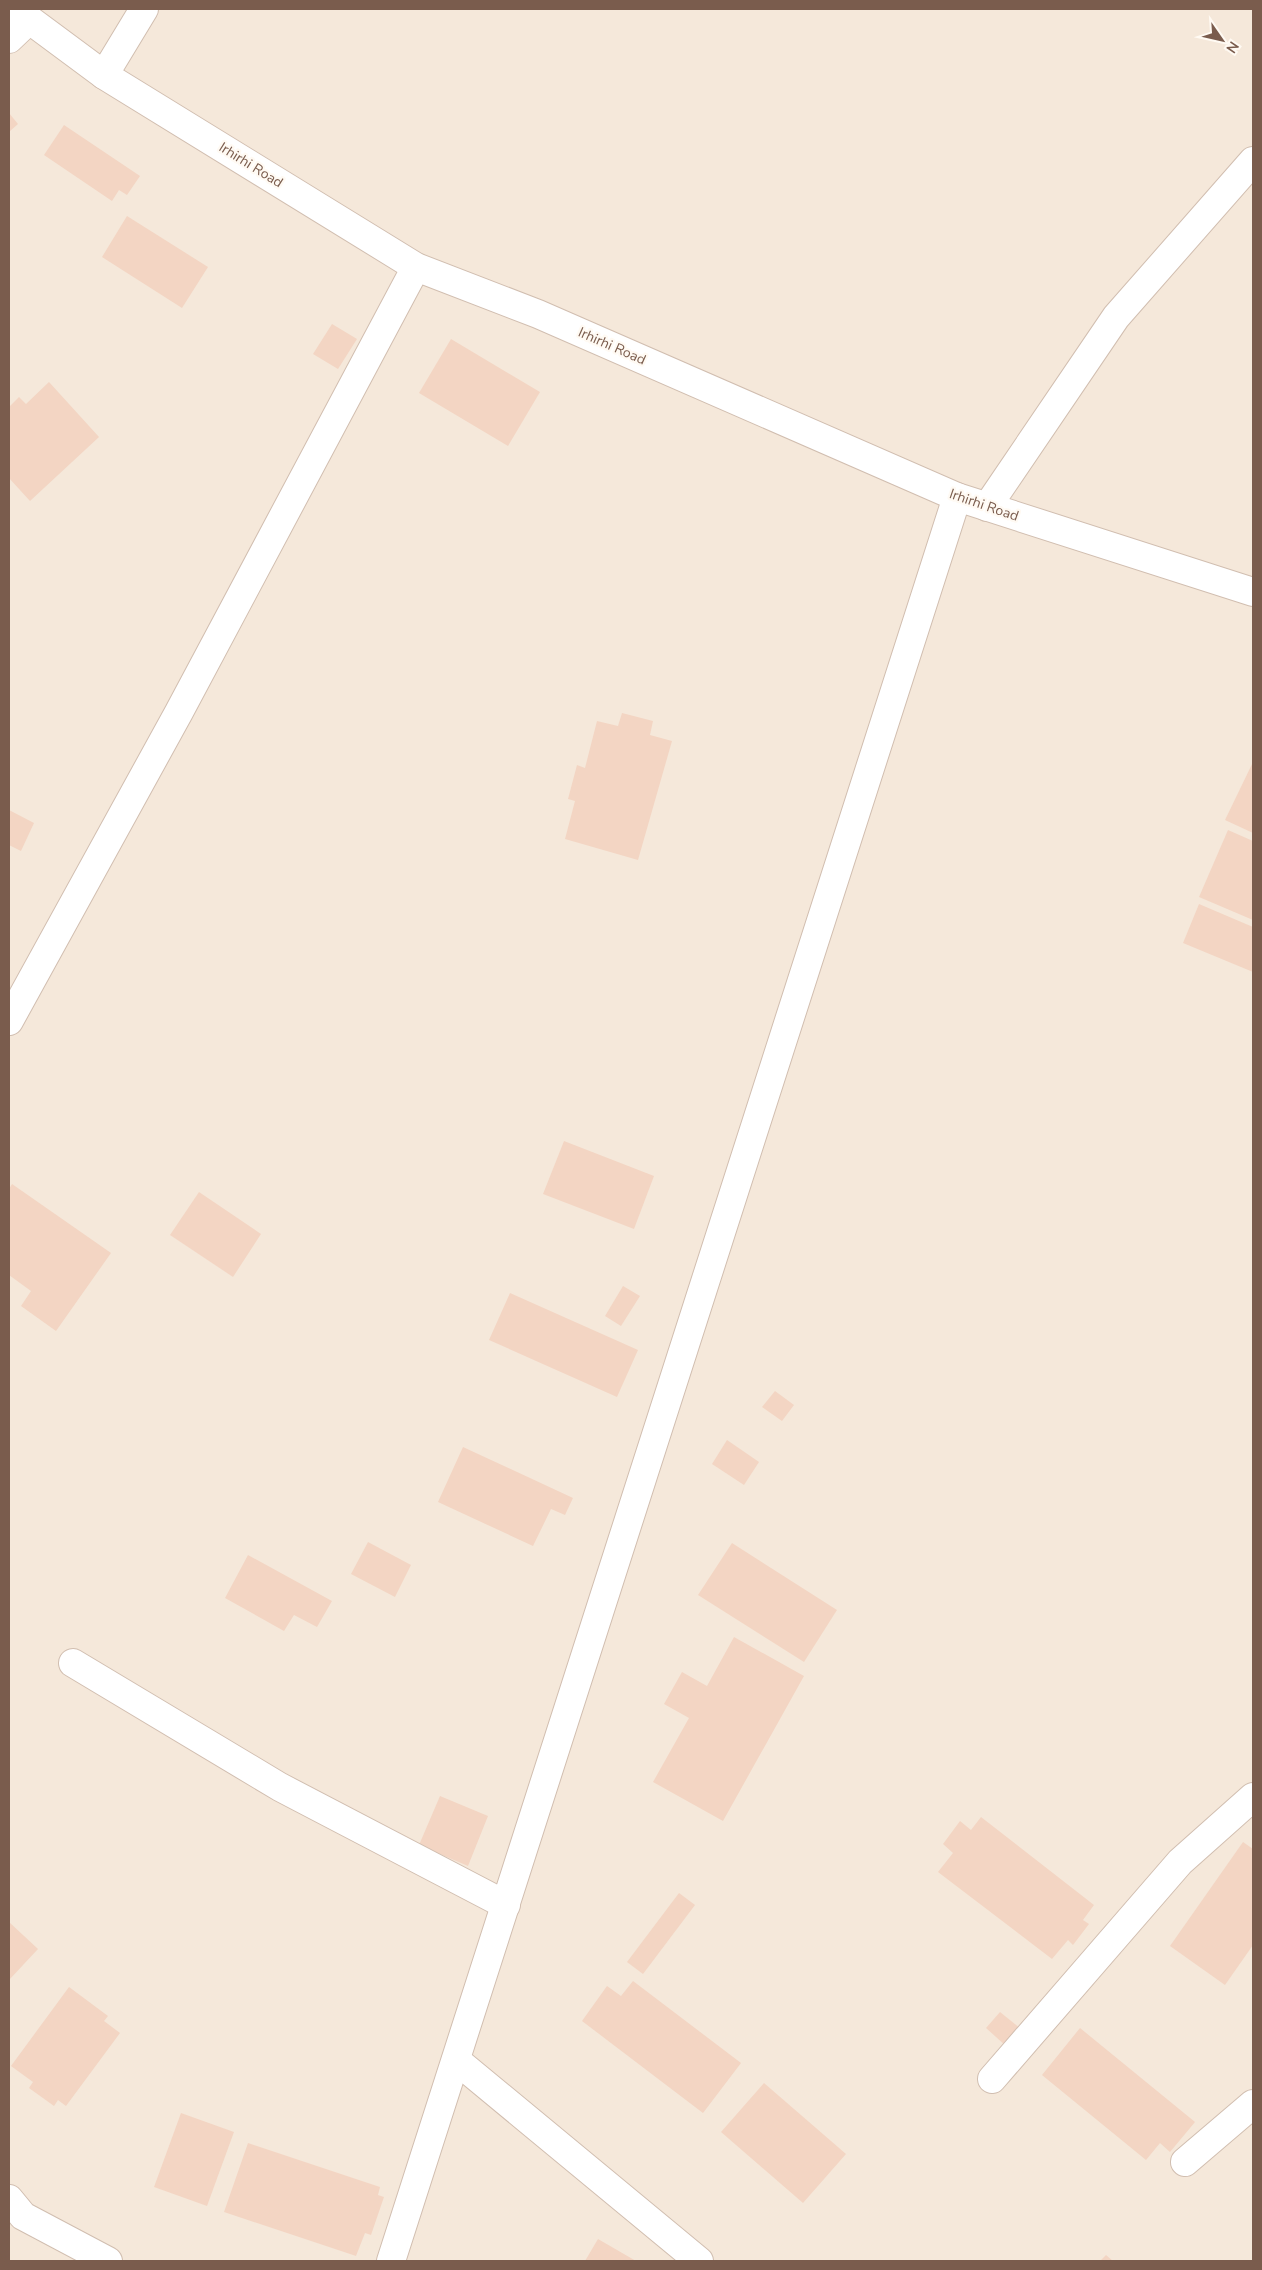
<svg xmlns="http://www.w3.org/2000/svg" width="1262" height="2270" font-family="'Nunito Sans',sans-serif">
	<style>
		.residential { fill: #f5e8da }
		.building { fill: #f3d5c3 }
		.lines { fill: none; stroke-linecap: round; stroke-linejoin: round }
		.minor-casing { stroke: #d1beb0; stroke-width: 30 }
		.minor { stroke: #fff; stroke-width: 28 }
		.labels { text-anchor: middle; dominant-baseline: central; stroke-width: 4.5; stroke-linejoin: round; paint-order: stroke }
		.street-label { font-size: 14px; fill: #7a5c4d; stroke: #fffaf3 }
	</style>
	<rect width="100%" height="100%" fill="#fdf6ec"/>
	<rect class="residential" x="9" y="9" width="1244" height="2252"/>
	<g class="building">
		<polygon points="9,113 18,124 9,132"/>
		<polygon points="64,125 140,176 127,195 119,190 112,201 44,155"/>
		<polygon points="127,216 208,267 182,308 102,257"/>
		<polygon points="332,324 357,339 338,369 313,354"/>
		<polygon points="451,339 540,392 508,446 419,393"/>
		<polygon points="49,382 99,437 30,501 9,478 9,407 19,397 26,404"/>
		<polygon points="622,713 653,721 650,735 672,741 638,860 565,839 575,801 568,799 577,765 585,768 597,721 618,726"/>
		<polygon points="1253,762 1253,833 1225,820"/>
		<polygon points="9,810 34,823 21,851 9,845"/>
		<polygon points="1228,830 1253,841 1253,920 1199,897"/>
		<polygon points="1199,904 1253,927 1253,972 1183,943"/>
		<polygon points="564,1141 654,1176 634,1229 543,1194"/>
		<polygon points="12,1184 111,1253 56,1331 21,1306 31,1291 9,1275 9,1189"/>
		<polygon points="199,1192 261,1234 233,1277 170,1235"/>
		<polygon points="623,1286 640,1296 621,1326 605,1316"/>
		<polygon points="510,1293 638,1350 617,1397 489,1340"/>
		<polygon points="775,1391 794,1405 782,1421 762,1407"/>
		<polygon points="727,1440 759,1462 744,1485 712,1464"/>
		<polygon points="463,1447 573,1498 565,1515 551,1509 533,1546 438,1502"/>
		<polygon points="368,1542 411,1565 395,1597 351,1574"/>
		<polygon points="732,1543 837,1610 804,1662 698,1595"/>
		<polygon points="248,1555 332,1601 317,1627 294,1615 284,1631 225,1598"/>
		<polygon points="734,1637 804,1676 723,1821 653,1782 689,1718 664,1704 682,1672 707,1686"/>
		<polygon points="440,1796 488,1816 468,1866 419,1845"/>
		<polygon points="981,1817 1094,1905 1083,1920 1089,1924 1073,1945 1068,1940 1052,1959 938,1872 953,1853 943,1844 960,1821 971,1830"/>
		<polygon points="1243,1842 1253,1849 1253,1945 1225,1985 1170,1946"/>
		<polygon points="679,1893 695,1905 643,1974 627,1962"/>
		<polygon points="9,1922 38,1949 9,1980"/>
		<polygon points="633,1981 741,2063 703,2113 582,2021 607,1986 621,1996"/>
		<polygon points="69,1987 108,2016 104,2021 120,2033 66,2106 58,2100 54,2106 29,2088 33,2082 11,2066"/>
		<polygon points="1000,2012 1021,2029 1006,2046 986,2028"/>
		<polygon points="1080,2028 1195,2122 1170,2152 1160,2143 1146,2160 1042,2075"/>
		<polygon points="764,2083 846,2154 803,2203 721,2132"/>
		<polygon points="181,2113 234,2132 207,2206 154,2187"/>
		<polygon points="248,2143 380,2187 378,2195 384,2197 371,2235 365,2233 356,2256 224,2212"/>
		<polygon points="598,2239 636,2261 585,2261"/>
		<polygon points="1106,2255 1113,2261 1100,2261"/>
	</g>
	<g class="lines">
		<defs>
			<g id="minor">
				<polyline points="15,9 104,75 416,267 538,314 957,497 1253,592"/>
				<polyline points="9,39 29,20"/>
				<polyline points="104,75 144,9"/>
				<polyline points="987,507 1116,317 1253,161"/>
				<polyline points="9,1021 179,712 416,267"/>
				<polyline points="73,1663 280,1787 506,1905"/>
				<polyline points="456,2060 699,2261"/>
				<polyline points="992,2079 1180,1862 1253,1797"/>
				<polyline points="1185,2162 1253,2104"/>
				<polyline points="9,2199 23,2216 108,2261"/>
				<polyline points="391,2261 957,497"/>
			</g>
		</defs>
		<use href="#minor" class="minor-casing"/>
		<use href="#minor" class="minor"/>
	</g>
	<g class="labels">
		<g class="street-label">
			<text transform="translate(251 165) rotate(32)">Irhirhi Road</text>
			<text transform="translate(612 346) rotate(24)">Irhirhi Road</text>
			<text transform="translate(984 505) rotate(19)">Irhirhi Road</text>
		</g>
	</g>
	<rect width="1262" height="2270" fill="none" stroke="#7a5c4d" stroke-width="20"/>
	<g transform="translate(1222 40) rotate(124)" stroke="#fffaf3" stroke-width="4" paint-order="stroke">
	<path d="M0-4L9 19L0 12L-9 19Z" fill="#7a5c4d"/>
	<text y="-8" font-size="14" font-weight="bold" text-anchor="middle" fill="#7a5c4d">N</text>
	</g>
</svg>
